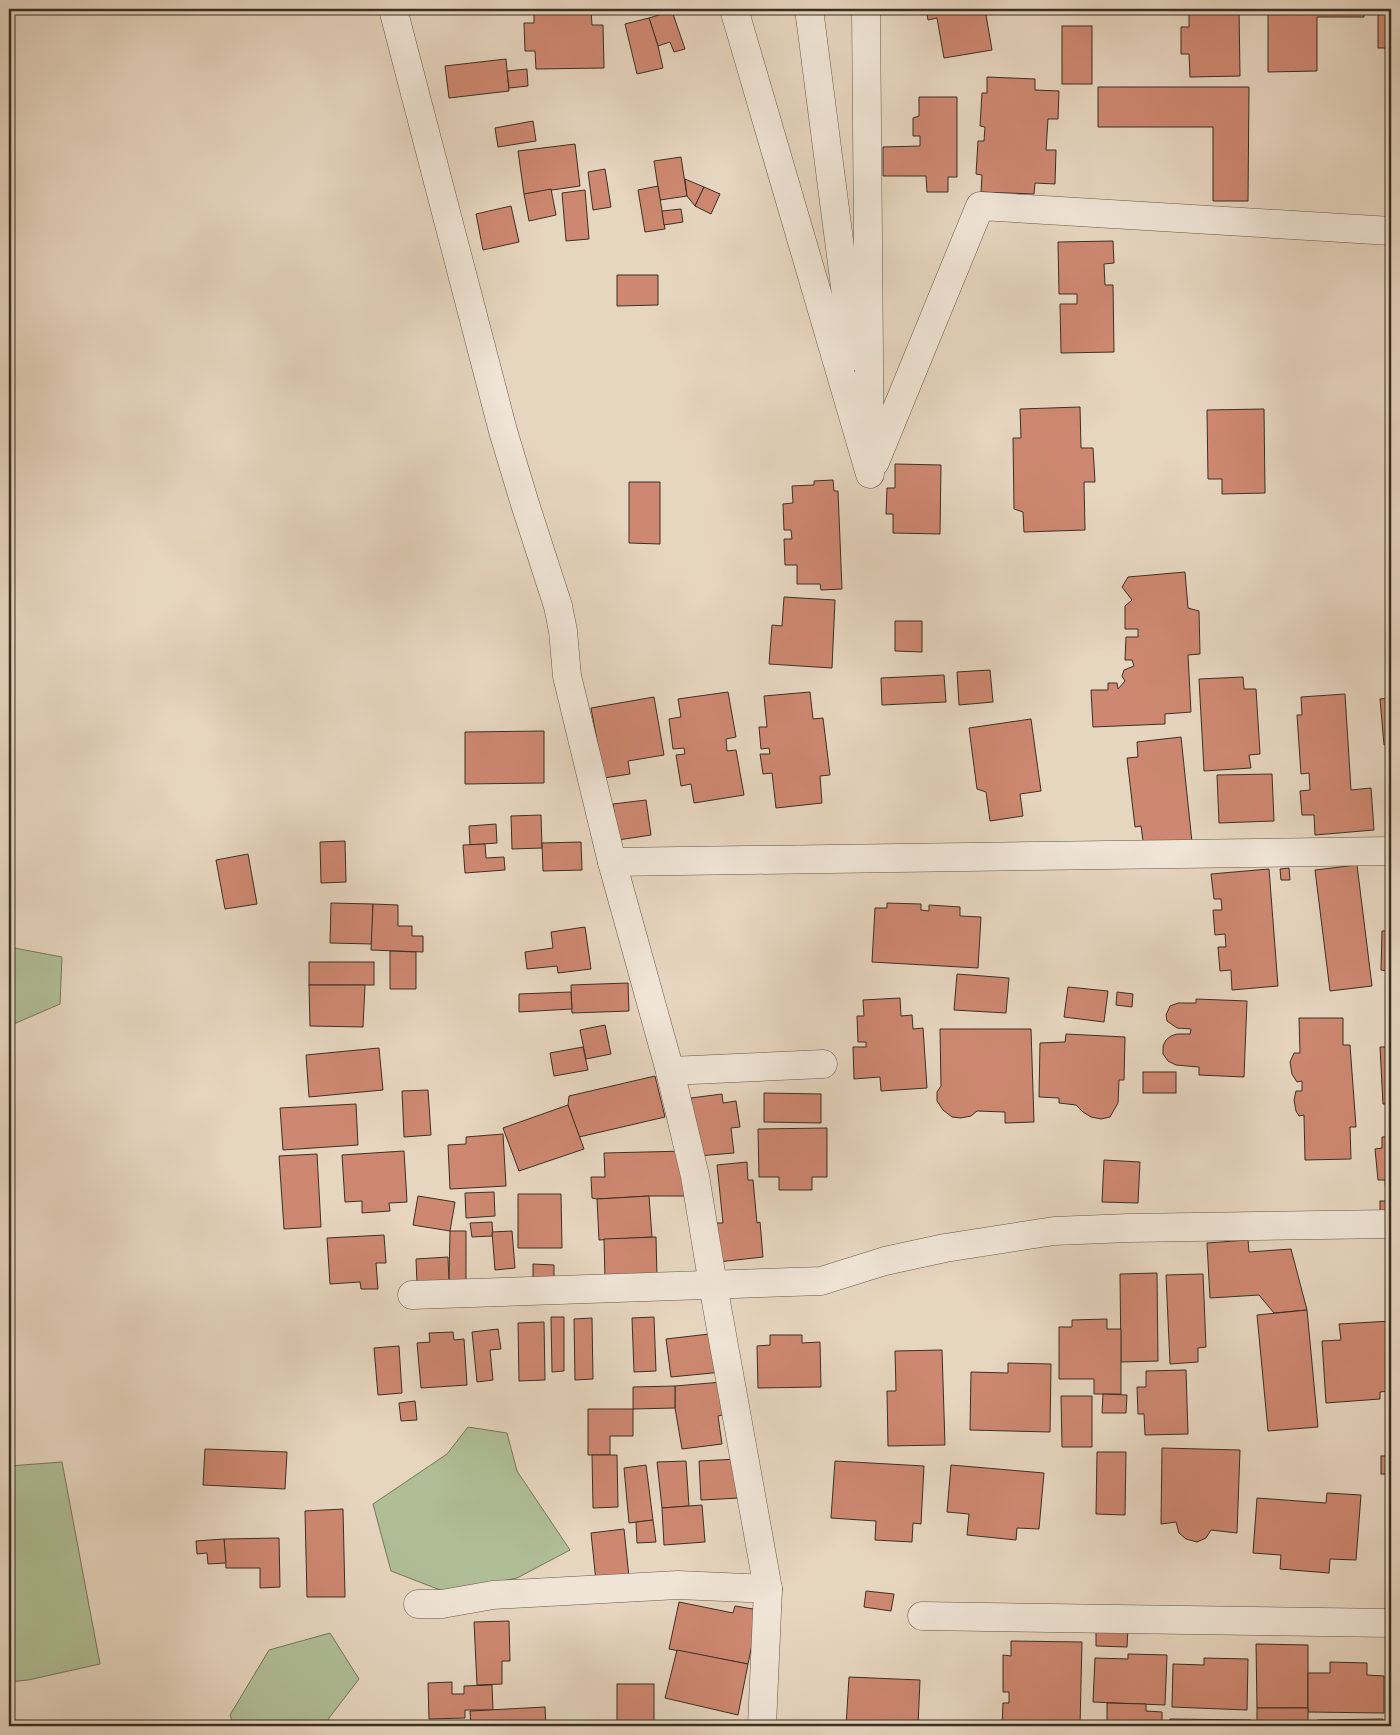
<svg xmlns="http://www.w3.org/2000/svg" width="1400" height="1735" font-family="'Old Standard TT',serif">
	<style>
		.green { fill: #b0be96; stroke: #76775d }
		.building { fill: #ce8871; stroke: #3b3024 }
		.lines { fill: none; stroke-linecap: round; stroke-linejoin: round }
		.minor-casing { stroke: #66594b; stroke-width: 29 }
		.minor { stroke: #efe4d5; stroke-width: 28 }
	</style>
	<rect width="100%" height="100%" fill="#e6d5bf"/>
	<filter id="stains"><feTurbulence type="fractalNoise" baseFrequency=".004" numOctaves="4"/><feColorMatrix values="0 0 0 0 .2 0 0 0 0 .09 0 0 0 0 .02 0 0 0 .5 -.17"/></filter>
	<radialGradient id="worn" r=".72"><stop offset=".6" stop-color="#630" stop-opacity="0"/><stop offset="1" stop-color="#630" stop-opacity=".3"/></radialGradient>
	<g class="green">
		<polygon points="9,947 62,957 60,1004 9,1026"/>
		<polygon points="468,1427 507,1433 517,1471 570,1550 517,1578 448,1593 391,1571 373,1504 447,1454"/>
		<polygon points="62,1462 100,1664 28,1680 9,1682 9,1466"/>
		<polygon points="330,1633 359,1679 329,1718 326,1726 234,1726 230,1715 269,1650"/>
	</g>
	<g class="building">
		<polygon points="534,9 591,9 592,25 603,25 604,68 536,69 535,51 525,51 524,23 534,23"/>
		<polygon points="926,9 985,9 992,50 944,58 937,18 928,20"/>
		<polygon points="1189,9 1239,9 1240,76 1190,77 1189,54 1181,54 1181,27 1189,27"/>
		<polygon points="1268,9 1364,9 1364,17 1317,17 1317,71 1268,72"/>
		<rect x="1378" y="9" width="13" height="39"/>
		<polygon points="672,11 685,49 674,52 670,42 658,46 649,18"/>
		<polygon points="649,18 658,46 663,68 637,74 625,24"/>
		<rect x="1062" y="26" width="30" height="58"/>
		<polygon points="506,59 509,91 449,98 445,66"/>
		<polygon points="527,69 528,86 509,88 507,71"/>
		<polygon points="987,77 1035,79 1035,90 1059,91 1058,119 1048,119 1046,150 1056,150 1055,184 1035,183 1034,194 981,192 982,175 976,174 978,141 984,141 985,127 980,126 982,93 987,93"/>
		<polygon points="1098,87 1249,87 1248,201 1213,201 1213,127 1098,127"/>
		<polygon points="919,97 957,97 957,177 948,177 948,192 927,192 926,176 883,176 883,147 920,146 920,136 913,136 913,118 919,116"/>
		<polygon points="533,121 536,141 498,147 495,128"/>
		<polygon points="575,144 580,186 524,194 518,151"/>
		<polygon points="681,157 687,196 660,200 654,161"/>
		<polygon points="605,169 611,207 593,210 588,172"/>
		<polygon points="685,179 704,187 695,206 687,196"/>
		<polygon points="658,186 665,229 645,232 638,190"/>
		<polygon points="704,187 720,194 711,214 695,206"/>
		<polygon points="551,189 556,215 529,221 524,194"/>
		<polygon points="585,190 589,239 566,241 562,193"/>
		<polygon points="511,206 519,242 483,250 476,214"/>
		<polygon points="681,209 683,222 664,225 662,211"/>
		<polygon points="1113,241 1114,263 1104,264 1105,285 1113,285 1114,352 1061,353 1060,304 1077,304 1077,294 1059,294 1058,242"/>
		<polygon points="617,275 658,275 658,305 617,306"/>
		<polygon points="1080,407 1081,448 1093,448 1095,482 1084,482 1085,530 1024,532 1023,512 1014,509 1013,438 1021,438 1020,409"/>
		<polygon points="1264,409 1265,493 1222,494 1222,479 1208,479 1207,410"/>
		<polygon points="895,464 941,465 940,534 893,533 893,514 886,514 887,488 895,488"/>
		<polygon points="833,480 834,491 838,491 842,589 821,590 820,584 797,584 797,565 785,565 784,539 792,539 791,530 784,530 783,504 793,503 792,486 814,485 814,481"/>
		<polygon points="629,482 660,482 660,544 629,543"/>
		<polygon points="1185,572 1188,608 1199,611 1200,654 1188,655 1191,712 1165,714 1165,724 1093,727 1091,690 1108,690 1108,683 1117,683 1118,689 1125,681 1122,676 1124,670 1134,666 1132,660 1125,660 1126,637 1138,637 1138,629 1125,629 1125,606 1132,600 1122,587 1128,577"/>
		<polygon points="784,597 835,600 832,668 769,664 772,625 782,626"/>
		<polygon points="895,621 922,621 922,652 895,651"/>
		<polygon points="990,670 993,702 959,705 957,672"/>
		<polygon points="944,675 946,702 882,705 881,678"/>
		<polygon points="1243,677 1244,689 1256,689 1260,754 1249,755 1251,768 1204,771 1199,679"/>
		<polygon points="728,692 736,737 726,739 727,751 736,750 744,795 694,803 691,784 681,786 676,755 685,754 684,748 673,749 669,719 681,717 678,699"/>
		<polygon points="810,692 813,719 823,718 830,775 820,776 822,803 776,808 772,773 763,774 760,754 770,754 769,748 761,749 759,727 767,727 764,696"/>
		<polygon points="1345,694 1351,790 1371,788 1374,830 1315,835 1314,815 1302,815 1300,791 1310,790 1309,773 1301,774 1297,715 1302,715 1301,697"/>
		<polygon points="654,697 664,755 628,761 630,774 604,778 591,708"/>
		<polygon points="1391,698 1391,744 1384,745 1380,699"/>
		<polygon points="1031,719 1041,791 1020,794 1023,816 990,821 986,792 977,789 969,728"/>
		<polygon points="544,731 544,783 465,784 465,732"/>
		<polygon points="1181,737 1192,842 1144,848 1141,826 1135,827 1127,758 1138,757 1137,742"/>
		<polygon points="1272,774 1274,821 1219,823 1217,775"/>
		<polygon points="646,800 651,835 618,840 613,804"/>
		<polygon points="541,815 542,848 512,849 511,816"/>
		<polygon points="496,824 497,843 470,845 469,826"/>
		<polygon points="345,841 346,882 321,883 320,842"/>
		<polygon points="581,842 582,870 543,871 542,843"/>
		<polygon points="485,844 486,858 504,857 505,870 465,873 463,845"/>
		<polygon points="248,854 257,904 225,909 216,860"/>
		<polygon points="1357,865 1372,986 1330,991 1315,870"/>
		<polygon points="1289,868 1290,880 1281,880 1280,869"/>
		<polygon points="1269,869 1278,986 1232,990 1231,970 1220,971 1218,947 1226,947 1225,934 1215,935 1213,910 1222,910 1221,899 1214,899 1211,874"/>
		<polygon points="331,903 373,904 372,944 330,943"/>
		<polygon points="887,903 921,904 921,910 929,911 929,905 960,907 960,916 981,917 978,968 872,962 875,908 887,908"/>
		<polygon points="373,904 398,905 398,926 412,926 412,936 423,936 423,952 371,950"/>
		<polygon points="585,927 591,969 558,973 557,966 527,969 525,952 553,948 551,932"/>
		<polygon points="1382,931 1391,931 1391,995 1388,995 1388,971 1381,970"/>
		<polygon points="390,951 416,952 416,989 390,989"/>
		<rect x="309" y="962" width="65" height="23"/>
		<polygon points="957,974 1009,978 1006,1013 954,1010"/>
		<polygon points="628,983 629,1011 572,1013 571,985"/>
		<polygon points="309,985 365,985 363,1027 310,1026"/>
		<polygon points="1068,987 1108,991 1104,1022 1064,1017"/>
		<polygon points="571,992 572,1009 519,1012 519,994"/>
		<polygon points="1117,992 1133,994 1132,1007 1116,1005"/>
		<polygon points="900,998 901,1016 912,1015 913,1029 923,1028 927,1088 881,1091 880,1077 854,1079 853,1047 866,1047 866,1042 858,1042 857,1016 864,1016 863,1000"/>
		<polygon points="1196,999 1247,1001 1244,1077 1199,1075 1199,1067 1176,1065 1168,1061 1163,1054 1163,1046 1166,1040 1171,1036 1177,1034 1190,1034 1191,1029 1177,1028 1167,1021 1166,1015 1170,1006 1178,1003 1196,1003"/>
		<polygon points="1299,1018 1343,1018 1343,1045 1350,1045 1356,1127 1350,1127 1351,1159 1305,1160 1304,1115 1299,1116 1296,1111 1294,1100 1296,1091 1302,1091 1302,1081 1297,1082 1292,1074 1290,1062 1294,1053 1300,1053"/>
		<polygon points="605,1025 611,1054 586,1059 580,1030"/>
		<polygon points="940,1029 1031,1029 1034,1122 1005,1123 1005,1112 977,1111 971,1116 961,1118 952,1117 943,1110 937,1101 937,1092 941,1086"/>
		<polygon points="1066,1034 1125,1037 1124,1080 1119,1080 1118,1103 1110,1117 1101,1119 1091,1117 1083,1112 1076,1105 1059,1103 1059,1098 1039,1097 1040,1043 1065,1042"/>
		<polygon points="583,1047 588,1070 554,1076 550,1053"/>
		<polygon points="1380,1047 1391,1047 1391,1104 1383,1104"/>
		<polygon points="379,1048 383,1090 309,1097 306,1055"/>
		<rect x="1143" y="1072" width="33" height="21"/>
		<polygon points="655,1076 665,1117 579,1137 568,1105 569,1096"/>
		<polygon points="428,1090 431,1135 404,1137 402,1091"/>
		<polygon points="764,1093 821,1094 821,1123 764,1122"/>
		<polygon points="722,1094 723,1103 736,1101 740,1127 731,1128 734,1153 698,1156 691,1098"/>
		<polygon points="356,1104 358,1145 283,1150 280,1108"/>
		<polygon points="568,1105 584,1149 519,1171 503,1128"/>
		<rect x="1387" y="1113" width="4" height="19"/>
		<polygon points="827,1128 827,1177 812,1177 812,1190 779,1190 779,1177 759,1177 758,1129"/>
		<polygon points="503,1134 506,1186 450,1189 448,1145 466,1144 466,1137"/>
		<polygon points="1382,1137 1391,1137 1391,1195 1386,1195 1385,1180 1378,1180 1375,1149 1382,1148"/>
		<polygon points="404,1151 407,1202 389,1203 390,1211 362,1213 362,1201 345,1202 342,1155"/>
		<polygon points="687,1151 688,1196 649,1196 597,1199 592,1198 591,1177 605,1177 604,1153"/>
		<polygon points="317,1154 321,1227 284,1229 279,1156"/>
		<polygon points="1104,1160 1140,1162 1138,1203 1102,1202"/>
		<polygon points="747,1162 748,1180 753,1180 757,1223 760,1222 763,1257 718,1262 715,1223 723,1223 717,1165"/>
		<polygon points="494,1192 495,1216 466,1218 465,1193"/>
		<polygon points="518,1194 561,1194 562,1248 518,1248"/>
		<polygon points="418,1196 455,1202 450,1231 413,1225"/>
		<polygon points="649,1196 652,1237 599,1240 597,1199"/>
		<rect x="1380" y="1201" width="11" height="13"/>
		<polygon points="492,1222 493,1236 472,1237 470,1223"/>
		<polygon points="450,1231 466,1231 466,1287 449,1281"/>
		<polygon points="512,1231 515,1268 495,1270 492,1232"/>
		<polygon points="384,1235 386,1263 376,1263 378,1289 361,1289 360,1282 330,1284 327,1238"/>
		<polygon points="656,1237 657,1278 605,1279 604,1239"/>
		<polygon points="1248,1240 1249,1252 1291,1249 1307,1310 1274,1313 1259,1295 1210,1298 1207,1243"/>
		<polygon points="448,1257 449,1281 417,1283 416,1259"/>
		<polygon points="533,1264 554,1265 554,1281 533,1280"/>
		<polygon points="1157,1273 1158,1361 1121,1362 1120,1274"/>
		<polygon points="1203,1274 1206,1347 1198,1348 1198,1362 1170,1364 1166,1275"/>
		<polygon points="1307,1310 1318,1427 1268,1431 1257,1315"/>
		<polygon points="551,1317 564,1317 564,1371 552,1372"/>
		<polygon points="654,1317 656,1371 634,1372 632,1318"/>
		<polygon points="592,1318 593,1379 575,1380 574,1319"/>
		<polygon points="1107,1319 1107,1329 1121,1329 1121,1394 1094,1394 1094,1379 1059,1379 1059,1327 1072,1327 1072,1320"/>
		<polygon points="1391,1321 1391,1363 1387,1363 1389,1391 1380,1392 1380,1399 1326,1403 1322,1341 1341,1340 1339,1324"/>
		<polygon points="544,1322 545,1380 519,1381 518,1323"/>
		<polygon points="498,1329 501,1349 490,1350 493,1380 477,1382 472,1332"/>
		<polygon points="453,1332 454,1340 464,1339 467,1385 421,1388 417,1343 430,1342 429,1333"/>
		<polygon points="718,1333 722,1372 671,1377 666,1339"/>
		<polygon points="770,1335 802,1335 802,1343 820,1342 821,1387 758,1388 757,1346 770,1345"/>
		<polygon points="399,1346 402,1393 378,1395 374,1348"/>
		<polygon points="942,1350 945,1445 888,1446 887,1391 896,1391 895,1351"/>
		<polygon points="1008,1363 1051,1364 1050,1432 970,1430 971,1372 1008,1373"/>
		<polygon points="1186,1370 1188,1434 1145,1435 1144,1414 1138,1414 1137,1387 1146,1387 1146,1371"/>
		<polygon points="722,1382 726,1414 718,1416 722,1444 682,1449 675,1408 675,1386"/>
		<polygon points="675,1386 675,1408 633,1409 633,1387"/>
		<polygon points="1103,1394 1127,1395 1126,1413 1102,1413"/>
		<polygon points="1061,1396 1092,1396 1092,1447 1062,1447"/>
		<polygon points="415,1401 417,1420 401,1421 399,1403"/>
		<polygon points="588,1409 633,1409 633,1436 610,1436 610,1455 588,1455"/>
		<polygon points="1162,1448 1240,1450 1237,1533 1211,1530 1206,1538 1197,1542 1186,1539 1179,1533 1176,1522 1161,1524"/>
		<polygon points="205,1449 287,1452 285,1489 203,1485"/>
		<polygon points="1097,1452 1126,1452 1125,1515 1096,1514"/>
		<polygon points="592,1455 617,1455 618,1507 593,1508"/>
		<rect x="1381" y="1456" width="10" height="18"/>
		<polygon points="738,1459 740,1498 701,1500 699,1461"/>
		<polygon points="686,1461 689,1506 662,1508 657,1462"/>
		<polygon points="835,1461 924,1466 921,1524 913,1523 912,1542 875,1540 876,1521 831,1518"/>
		<polygon points="646,1465 653,1520 629,1523 624,1468"/>
		<polygon points="951,1465 1044,1473 1039,1529 1017,1528 1016,1540 967,1535 969,1514 947,1512"/>
		<polygon points="1327,1493 1361,1495 1356,1560 1330,1559 1329,1573 1280,1569 1281,1555 1253,1553 1257,1498 1326,1503"/>
		<polygon points="702,1505 705,1542 664,1545 662,1508"/>
		<polygon points="343,1509 345,1597 307,1597 305,1511"/>
		<polygon points="653,1520 656,1542 637,1543 636,1522"/>
		<polygon points="624,1529 630,1587 597,1591 591,1533"/>
		<polygon points="279,1538 280,1587 260,1588 260,1568 226,1568 224,1539"/>
		<polygon points="224,1539 226,1563 208,1564 207,1553 197,1554 196,1541"/>
		<polygon points="1388,1573 1391,1573 1391,1610 1386,1610"/>
		<polygon points="866,1591 894,1594 891,1611 864,1607"/>
		<polygon points="679,1602 733,1613 735,1606 759,1610 748,1664 669,1649"/>
		<polygon points="509,1621 510,1661 502,1661 502,1684 477,1685 474,1622"/>
		<polygon points="1096,1627 1128,1628 1127,1647 1096,1646"/>
		<polygon points="1011,1641 1082,1642 1080,1726 1002,1726 1003,1703 1009,1703 1009,1692 1003,1692 1003,1655 1011,1656"/>
		<polygon points="1256,1644 1308,1645 1308,1708 1257,1708"/>
		<polygon points="677,1650 748,1664 738,1715 665,1698"/>
		<polygon points="1128,1654 1167,1655 1165,1705 1093,1702 1095,1658 1128,1659"/>
		<polygon points="1204,1658 1248,1659 1247,1710 1172,1707 1173,1664 1204,1665"/>
		<polygon points="1330,1662 1367,1663 1367,1675 1384,1676 1384,1713 1308,1712 1308,1673 1330,1673"/>
		<polygon points="849,1677 920,1680 918,1726 846,1726"/>
		<polygon points="452,1682 452,1694 464,1694 464,1686 492,1685 493,1710 465,1710 465,1718 429,1719 428,1683"/>
		<rect x="617" y="1684" width="37" height="41"/>
		<polygon points="1107,1703 1146,1704 1146,1711 1162,1712 1162,1726 1107,1726"/>
		<polygon points="545,1707 546,1726 471,1726 470,1711"/>
		<rect x="1257" y="1708" width="51" height="18"/>
		<polygon points="1170,1719 1251,1720 1250,1726 1170,1726"/>
		<polygon points="1383,1719 1383,1726 1317,1726 1317,1720"/>
	</g>
	<g class="lines">
		<defs>
			<g id="minor">
				<polyline points="393,9 503,431 525,504 558,606 563,631 567,676 612,862 670,1071 695,1176 713,1285 768,1589 762,1726"/>
				<polyline points="734,9 870,474 866,9"/>
				<polyline points="809,9 854,356"/>
				<polyline points="875,462 980,206 1391,231"/>
				<polyline points="612,862 1391,851"/>
				<polyline points="670,1071 823,1064"/>
				<polyline points="412,1295 821,1281 885,1261 945,1248 1054,1231 1129,1228 1391,1224"/>
				<polyline points="418,1604 442,1604 493,1595 678,1585 768,1589"/>
				<polyline points="922,1616 1391,1623"/>
			</g>
		</defs>
		<use href="#minor" class="minor-casing"/>
		<use href="#minor" class="minor"/>
	</g>
	<rect width="1400" height="1735" fill="none" stroke="#e6d5bf" stroke-width="30"/>
	<rect x="10" y="10" width="1380" height="1715" fill="none" stroke="#3b3024" stroke-width="2.5"/>
	<rect x="15" y="15" width="1370" height="1705" fill="none" stroke="#3b3024"/>
	<rect width="100%" height="100%" filter="url(#stains)"/>
	<rect width="100%" height="100%" fill="url(#worn)"/>
</svg>
